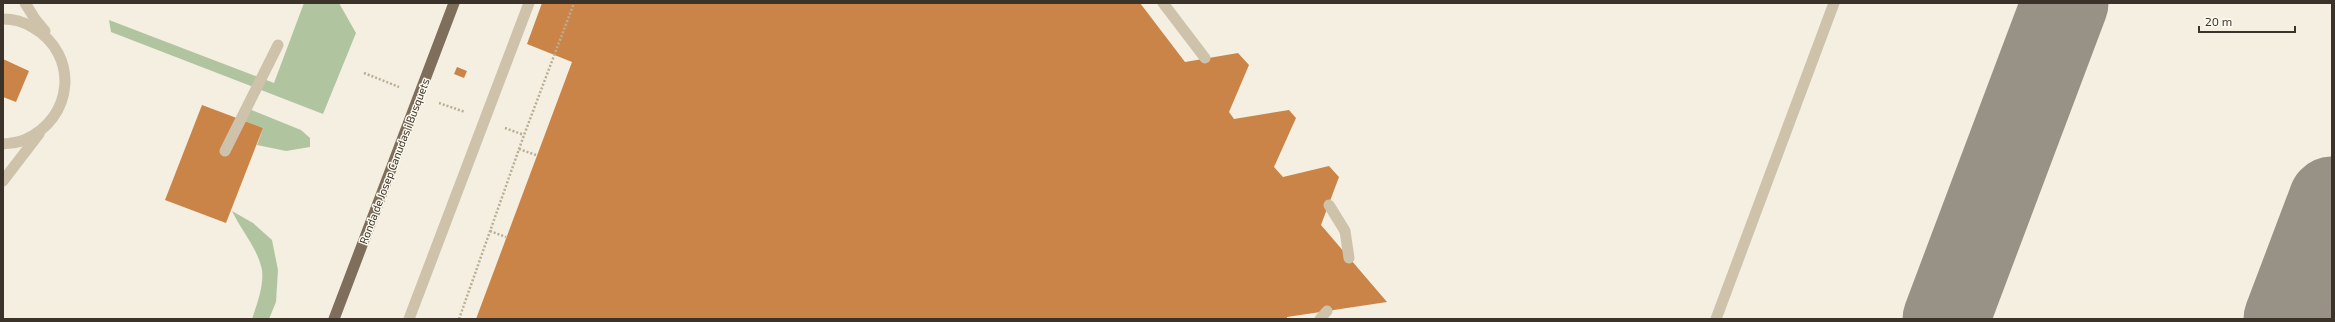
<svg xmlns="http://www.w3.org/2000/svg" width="2335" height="322" font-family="'Exo 2',sans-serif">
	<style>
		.green { fill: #b0c59f }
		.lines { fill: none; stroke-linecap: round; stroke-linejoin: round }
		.taxiway { stroke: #989185; stroke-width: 87 }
		.building { fill: #cb8447 }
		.path { stroke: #baad95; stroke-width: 2.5; stroke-dasharray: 2 2; stroke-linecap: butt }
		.service { stroke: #cec2ab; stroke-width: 11 }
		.primary { stroke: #7e6e5b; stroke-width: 11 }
		.labels { text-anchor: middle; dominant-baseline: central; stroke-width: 3; stroke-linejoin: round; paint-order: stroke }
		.street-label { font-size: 11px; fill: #3b332a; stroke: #fbf8ee }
	</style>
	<rect width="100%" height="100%" fill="#f4efe0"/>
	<g class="green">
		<polygon points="304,3 339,3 356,33 323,114 111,32 109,20 274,83"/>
		<polygon points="249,109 301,130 310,138 310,147 286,151 257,145 263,128 245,121"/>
		<path d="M232,211L253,223L272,240L278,270L276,302L269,319H252C257,304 264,286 262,270C258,249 241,230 232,211Z"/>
	</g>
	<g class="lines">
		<g class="taxiway">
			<polyline points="1946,319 2065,3"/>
			<polyline points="2287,319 2332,200"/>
		</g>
	</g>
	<g class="building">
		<polygon points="542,3 1140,3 1185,62 1238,53 1249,65 1229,112 1234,119 1289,110 1296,118 1274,167 1283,177 1329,166 1339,177 1321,225 1387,302 1287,317 1287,319 476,319 572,62 527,44"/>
		<polygon points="3,59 29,71 16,102 3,97"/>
		<polygon points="457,67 467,71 464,78 454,74"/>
		<polygon points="202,105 263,128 226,223 165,200"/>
	</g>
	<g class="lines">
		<g class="path">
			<polyline points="364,73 399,87"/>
			<polyline points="439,103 465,112"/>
			<polyline points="505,128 524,135"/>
			<polyline points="519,149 536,155"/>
			<polyline points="490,231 506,237"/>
			<polyline points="459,319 524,135 574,3"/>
		</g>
		<g class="service">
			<polyline points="25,3 35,19 45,31"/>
			<polyline points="1163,3 1205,58"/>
			<path d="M3,19C13,19 24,22 32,27C80,54 74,119 24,140C18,143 10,143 3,144"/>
			<polyline points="225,151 278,45"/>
			<polyline points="3,181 39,134"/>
			<polyline points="1329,205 1345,231 1349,258"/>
			<polyline points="409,319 529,3"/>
			<polyline points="1320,319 1327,311"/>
			<polyline points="1716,319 1834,3"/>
		</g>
		<polyline class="primary" points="334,319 454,3"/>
	</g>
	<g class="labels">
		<g class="street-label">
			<text transform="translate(394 161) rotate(-69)">Ronda de Josep Canudas i Busquets</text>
		</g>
	</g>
	<rect width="2335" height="322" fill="none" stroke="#3b332a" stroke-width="8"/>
	<path d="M2199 26v6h96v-6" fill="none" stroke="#3b332a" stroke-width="2"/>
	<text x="2205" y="26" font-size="12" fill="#3b332a" stroke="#fbf8ee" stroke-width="3" paint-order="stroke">20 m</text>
</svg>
